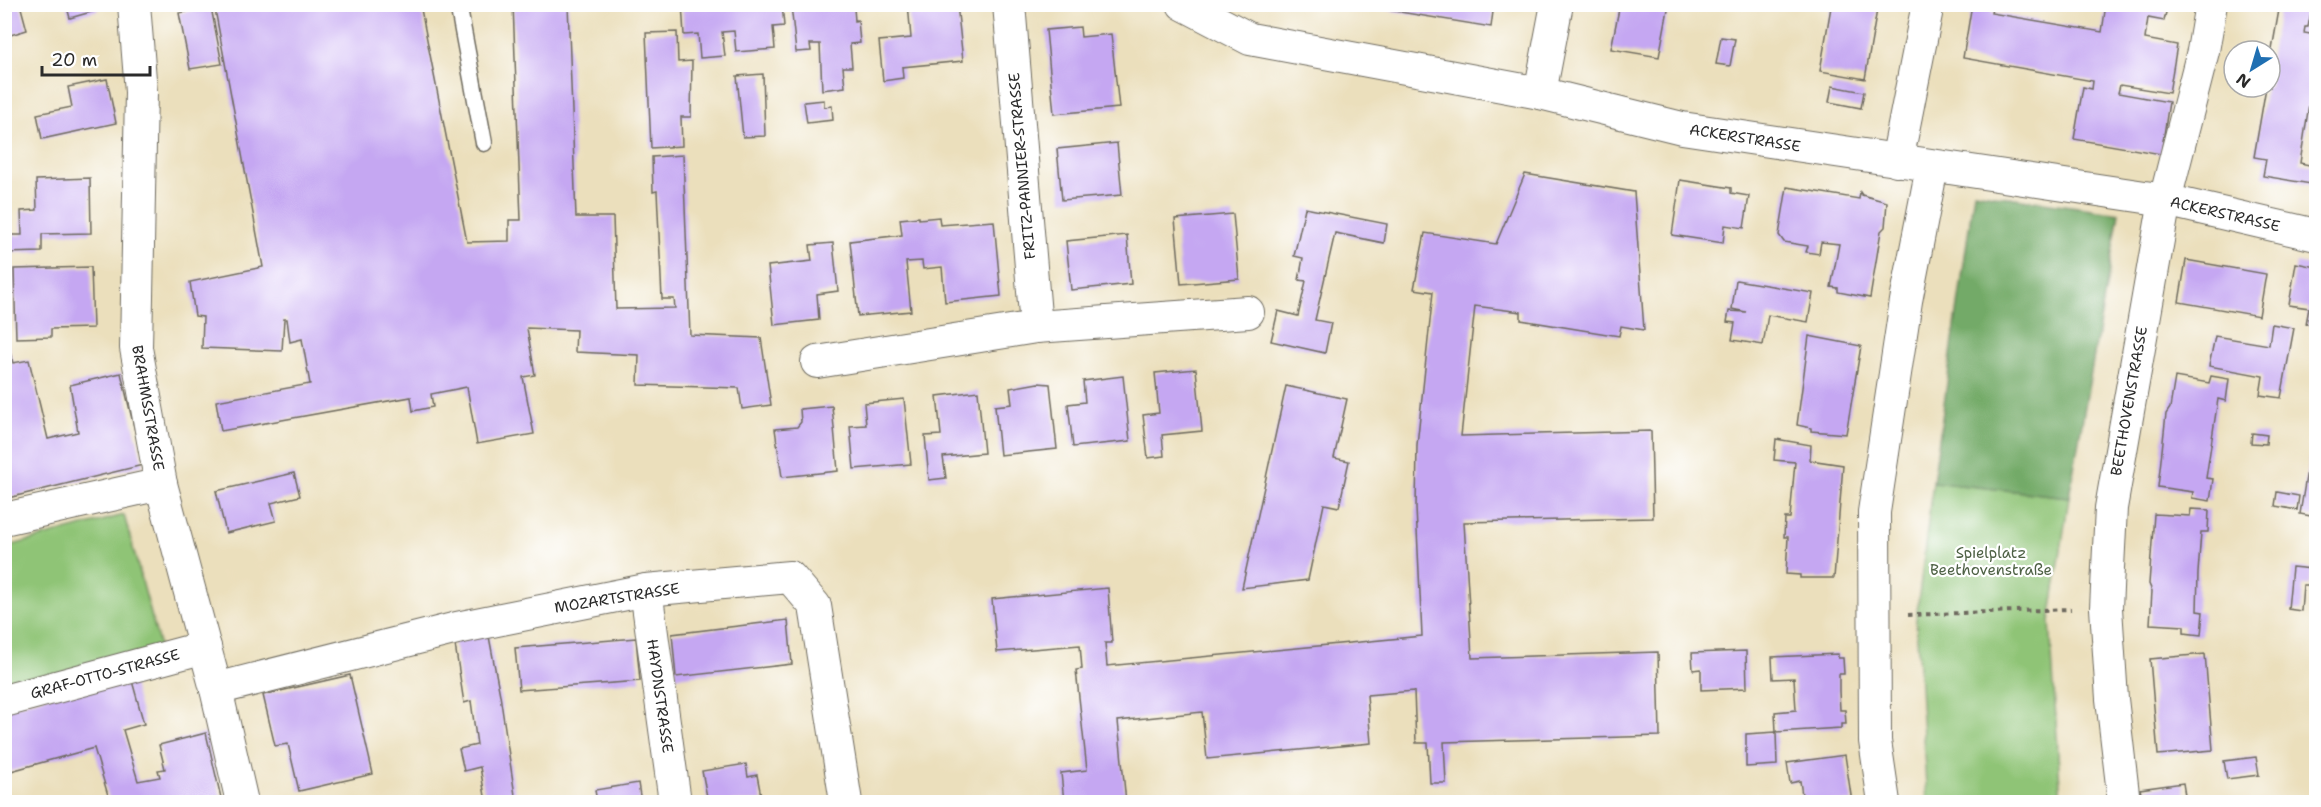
<svg xmlns="http://www.w3.org/2000/svg" width="2321" height="807" font-family="'Shantell Sans',sans-serif">
	<style>
		.green { fill: #8fc476; stroke: #5d7850; stroke-width: 1.5 }
		.forest { fill: #73aa67; stroke: #4f6a49; stroke-width: 1.5 }
		.building { fill: #c5a7f2 }
		.lines { fill: none; stroke-linecap: round; stroke-linejoin: round }
		.lane-casing { stroke: #6e6a5e; stroke-width: 19 }
		.street-casing { stroke: #6e6a5e; stroke-width: 34 }
		.path { stroke: #6e6a5e; stroke-width: 4; stroke-dasharray: 4.5 4.5; stroke-linecap: butt }
		.lane { stroke: #fff; stroke-width: 16 }
		.street { stroke: #fff; stroke-width: 32 }
		.labels { text-anchor: middle; dominant-baseline: central; stroke-width: 4.5; stroke-linejoin: round; paint-order: stroke }
		.street-label { font-size: 15px; fill: #2b2b2b; stroke: #fff }
		.park-label { font-size: 15px; fill: #4e6145; stroke: #fff }
	</style>
	<rect width="100%" height="100%" fill="#fff"/>
	<filter id="ink" filterUnits="userSpaceOnUse"><feTurbulence type="fractalNoise" baseFrequency=".0167" numOctaves="2"/><feDisplacementMap in="SourceGraphic" scale="12" xChannelSelector="R" yChannelSelector="G"/><feConvolveMatrix kernelMatrix="1 2 1 2 8 2 1 2 1" color-interpolation-filters="sRGB"/></filter>
	<filter id="wash" filterUnits="userSpaceOnUse"><feTurbulence type="fractalNoise" baseFrequency=".008" numOctaves="4" result="noise"/><feDisplacementMap in="SourceGraphic" scale="24" xChannelSelector="R" yChannelSelector="G"/><feGaussianBlur stdDeviation="1.35" result="paint"/><feColorMatrix in="noise" values="0 0 0 0 0 0 0 0 0 0 0 0 0 0 0 0 0 1.4 0 .05"/><feComposite in="paint" operator="in"/></filter>
	<g filter="url(#wash)">
		<rect width="100%" height="100%" fill="#ebdfbc"/>
		<g class="green">
			<polygon points="1933,482 2069,497 2050,622 2061,802 1927,802 1916,620"/>
			<polygon points="124,515 160,647 5,689 5,547"/>
		</g>
		<polygon class="forest" points="1974,192 2119,213 2069,497 1933,482"/>
		<g id="blocks">
			<g class="building">
				<polygon points="4,4 20,4 27,30 4,37"/>
				<polygon points="66,4 97,4 98,10 70,18"/>
				<polygon points="214,4 420,4 467,242 509,241 509,220 521,220 513,4 568,4 576,217 613,217 616,309 675,308 674,299 662,299 657,191 653,192 652,157 683,155 690,335 761,338 771,405 742,409 739,388 638,385 639,355 575,352 576,330 527,328 535,375 523,377 534,434 477,444 467,387 431,394 433,407 413,411 411,397 221,431 216,401 310,384 302,339 290,342 287,319 284,319 282,351 202,348 203,317 195,316 190,282 263,267"/>
				<polygon points="682,4 782,4 784,26 773,27 775,49 736,52 734,31 722,32 725,56 700,58 698,34 684,35"/>
				<polygon points="908,4 957,4 963,61 902,67 903,78 883,81 879,41 911,38"/>
				<polygon points="1351,4 1494,4 1491,27"/>
				<polygon points="1620,4 1669,4 1659,57 1611,49"/>
				<polygon points="1823,4 1878,4 1865,79 1820,71 1831,7"/>
				<polygon points="1972,4 1993,4 1991,13 2102,32 2106,4 2168,4 2164,21 2148,18 2145,39 2177,45 2169,93 2120,85 2118,93 2169,102 2161,154 2074,139 2083,87 2092,89 2093,81 1963,58"/>
				<polygon points="2280,4 2316,4 2316,14 2311,13 2308,27 2305,27 2304,33 2316,35 2316,59 2300,163 2314,166 2311,184 2263,176 2266,159 2254,157 2266,87 2270,87 2270,61"/>
				<polygon points="791,5 874,5 854,8 855,21 858,20 860,43 850,44 852,67 843,67 845,87 822,90 820,44 810,44 811,51 796,52"/>
				<polygon points="211,7 222,64 190,69 179,13"/>
				<polygon points="1080,27 1081,37 1111,34 1119,108 1054,114 1046,30"/>
				<polygon points="677,32 678,62 692,61 691,117 681,117 682,146 651,148 646,33"/>
				<polygon points="1721,37 1735,39 1730,66 1716,64"/>
				<polygon points="763,74 765,136 743,137 737,76"/>
				<polygon points="107,79 116,123 42,139 37,114 72,107 68,87"/>
				<polygon points="1832,86 1864,92 1861,108 1829,102"/>
				<polygon points="824,100 824,107 832,106 833,120 807,123 804,102"/>
				<polygon points="1117,143 1122,195 1062,200 1057,149"/>
				<polygon points="1525,174 1634,192 1644,330 1621,326 1619,336 1521,320 1521,312 1475,306 1461,436 1651,431 1653,518 1464,522 1472,658 1658,652 1660,736 1444,742 1446,783 1430,783 1428,743 1416,743 1414,691 1367,695 1371,743 1207,759 1202,712 1118,721 1126,802 1064,802 1061,773 1087,770 1076,670 1082,669 1080,645 997,652 992,599 1108,588 1112,643 1105,643 1107,666 1422,636 1416,508 1417,445 1433,292 1414,289 1425,233 1496,244"/>
				<polygon points="90,178 91,233 42,234 42,252 4,253 4,235 22,235 21,211 37,210 36,180"/>
				<polygon points="1680,180 1731,188 1731,193 1749,196 1744,228 1725,225 1723,243 1672,235"/>
				<polygon points="1787,187 1859,199 1860,192 1862,195 1887,202 1885,227 1881,231 1870,298 1838,292 1838,288 1831,287 1839,244 1821,242 1819,254 1806,252 1808,246 1784,242 1779,235"/>
				<polygon points="1305,208 1387,224 1384,243 1335,233 1315,320 1331,323 1325,353 1271,341 1278,311 1298,316 1306,281 1299,280 1303,258 1294,256"/>
				<polygon points="1233,214 1239,279 1181,284 1175,219"/>
				<polygon points="919,217 919,219 939,217 940,225 994,221 1001,296 945,302 942,267 923,269 922,261 906,262 911,311 858,316 850,241 902,235 900,219"/>
				<polygon points="1127,235 1131,284 1071,290 1066,241"/>
				<polygon points="833,243 838,291 817,294 819,320 774,325 768,266 812,261 810,245"/>
				<polygon points="2186,260 2266,274 2259,316 2179,302"/>
				<polygon points="2296,263 2316,267 2316,326 2306,324 2309,308 2289,305"/>
				<polygon points="91,267 93,328 51,329 51,337 16,338 14,269"/>
				<polygon points="1736,280 1813,293 1808,322 1768,315 1763,345 1732,340 1735,323 1727,322 1729,311 1746,312 1732,309"/>
				<polygon points="2272,324 2294,328 2281,398 2260,395 2263,376 2209,366 2215,336 2269,345"/>
				<polygon points="4,331 13,363 29,360 48,439 78,432 70,385 121,373 143,465 4,499"/>
				<polygon points="1809,336 1861,346 1846,434 1811,431 1811,428 1797,425"/>
				<polygon points="1196,369 1202,431 1162,435 1164,456 1148,458 1143,415 1159,413 1155,373"/>
				<polygon points="1123,376 1130,441 1073,447 1068,404 1085,402 1083,381"/>
				<polygon points="2211,376 2229,379 2226,401 2218,399 2206,478 2213,479 2210,501 2192,498 2193,492 2158,487 2166,414 2170,408 2175,377 2209,383"/>
				<polygon points="1038,383 1050,384 1057,449 1000,455 995,406 1012,404 1010,388"/>
				<polygon points="1286,386 1347,399 1334,458 1349,461 1339,507 1324,504 1308,580 1242,588"/>
				<polygon points="978,391 984,453 943,457 946,478 929,480 925,436 941,435 937,396"/>
				<polygon points="904,399 911,464 854,469 850,426 866,425 864,403"/>
				<polygon points="832,406 838,471 782,477 775,429 797,427 801,422 800,409"/>
				<polygon points="2252,433 2267,435 2266,444 2251,443"/>
				<polygon points="1776,439 1811,445 1810,460 1843,465 1834,578 1800,578 1800,575 1786,574 1788,537 1784,537 1785,518 1790,518 1795,462 1774,460"/>
				<polygon points="2309,458 2316,459 2316,517 2300,514"/>
				<polygon points="294,473 300,496 271,503 276,521 226,533 216,491"/>
				<polygon points="2277,492 2299,496 2297,510 2275,506"/>
				<polygon points="2191,509 2209,510 2208,532 2201,532 2198,573 2197,611 2203,612 2201,635 2184,633 2184,626 2150,624 2152,591 2149,584 2154,514 2190,516"/>
				<polygon points="2292,567 2312,569 2310,585 2303,585 2301,611 2288,609"/>
				<polygon points="788,620 792,664 676,677 672,634"/>
				<polygon points="488,631 500,695 516,802 486,802 480,767 464,771 459,749 477,745 471,701 464,703 454,638"/>
				<polygon points="636,638 640,681 519,690 515,648"/>
				<polygon points="1746,651 1747,688 1701,690 1701,669 1693,670 1692,653"/>
				<polygon points="1838,654 1838,658 1843,658 1844,674 1839,674 1839,691 1840,710 1845,710 1846,724 1841,724 1841,728 1776,732 1775,712 1796,710 1794,678 1773,679 1772,657"/>
				<polygon points="2205,654 2213,750 2158,755 2150,659"/>
				<polygon points="129,670 144,724 123,730 138,781 160,777 158,770 165,769 159,745 206,733 222,802 110,802 94,748 11,771 4,746 4,710"/>
				<polygon points="350,675 373,774 299,791 288,744 275,746 263,695"/>
				<polygon points="1776,732 1777,765 1746,767 1746,734"/>
				<polygon points="1845,755 1852,802 1803,802 1800,781 1790,783 1787,763"/>
				<polygon points="2256,757 2259,775 2227,779 2224,761"/>
				<polygon points="746,764 748,777 757,775 762,801 708,802 702,771"/>
				<polygon points="638,783 641,802 597,802 595,790"/>
				<polygon points="2183,783 2186,802 2143,802 2140,789"/>
			</g>
		</g>
	</g>
	<g filter="url(#ink)">
		<use href="#blocks" fill-opacity="0" stroke="#6e6a5e" stroke-width="1.5"/>
		<g class="lines">
			<defs>
				<polyline id="lane" points="458,4 484,143"/>
				<g id="street">
					<polyline points="134,4 141,92 136,348 161,484 216,689 242,802"/>
					<polyline points="1009,4 1036,327"/>
					<polyline points="1183,4 1250,39 1540,93 1682,128 2165,200 2316,235"/>
					<polyline points="1540,93 1557,4"/>
					<polyline points="1897,161 1928,4"/>
					<polyline points="817,362 1036,327 1248,312"/>
					<polyline points="4,519 161,484"/>
					<polyline points="646,590 675,802"/>
					<polyline points="216,689 457,628 646,590 790,577 815,606 846,802"/>
					<polyline points="4,701 205,647"/>
					<polyline points="1884,802 1875,741 1874,512 1906,301 1932,167"/>
					<polyline points="2124,802 2112,699 2106,608 2111,508 2165,200 2203,51 2211,4"/>
				</g>
			</defs>
			<use href="#lane" class="lane-casing"/>
			<use href="#street" class="street-casing"/>
			<polyline class="path" points="1908,615 2071,609"/>
			<use href="#lane" class="lane"/>
			<use href="#street" class="street"/>
		</g>
	</g>
	<g class="labels">
		<g class="street-label">
			<text transform="translate(1745 138) rotate(9)">ACKERSTRASSE</text>
			<text transform="translate(1022 166) rotate(-95)">FRITZ-PANNIER-STRASSE</text>
			<text transform="translate(2225 214) rotate(13)">ACKERSTRASSE</text>
			<text transform="translate(2129 401) rotate(-80)">BEETHOVENSTRASSE</text>
			<text transform="translate(148 408) rotate(80)">BRAHMSSTRASSE</text>
			<text transform="translate(617 598) rotate(-9)">MOZARTSTRASSE</text>
			<text transform="translate(105 674) rotate(-15)">GRAF-OTTO-STRASSE</text>
			<text transform="translate(660 696) rotate(82)">HAYDNSTRASSE</text>
		</g>
		<g class="park-label">
			<text x="1991" y="553">Spielplatz<tspan x="1991" dy="17">Beethovenstraße</tspan></text>
		</g>
	</g>
	<rect width="2321" height="807" fill="none" stroke="#fff" stroke-width="24"/>
	<g transform="translate(2252 69) rotate(217)"><circle r="28" fill="#ffffff" stroke="#aaaaaa" stroke-width="1.5"/>
	<path d="M0-4.5L10 22L0 15L-10 22Z" fill="#1f6fb2"/>
	<text y="-9" font-size="16" font-weight="bold" text-anchor="middle" fill="#2b2b2b">N</text>
	</g>
	<path d="M42 66v9h108v-9" fill="none" stroke="#2b2b2b" stroke-width="3"/>
	<text x="51" y="66" font-size="18" fill="#2b2b2b" stroke="#ffffff" stroke-width="4.5" paint-order="stroke">20 m</text>
</svg>
